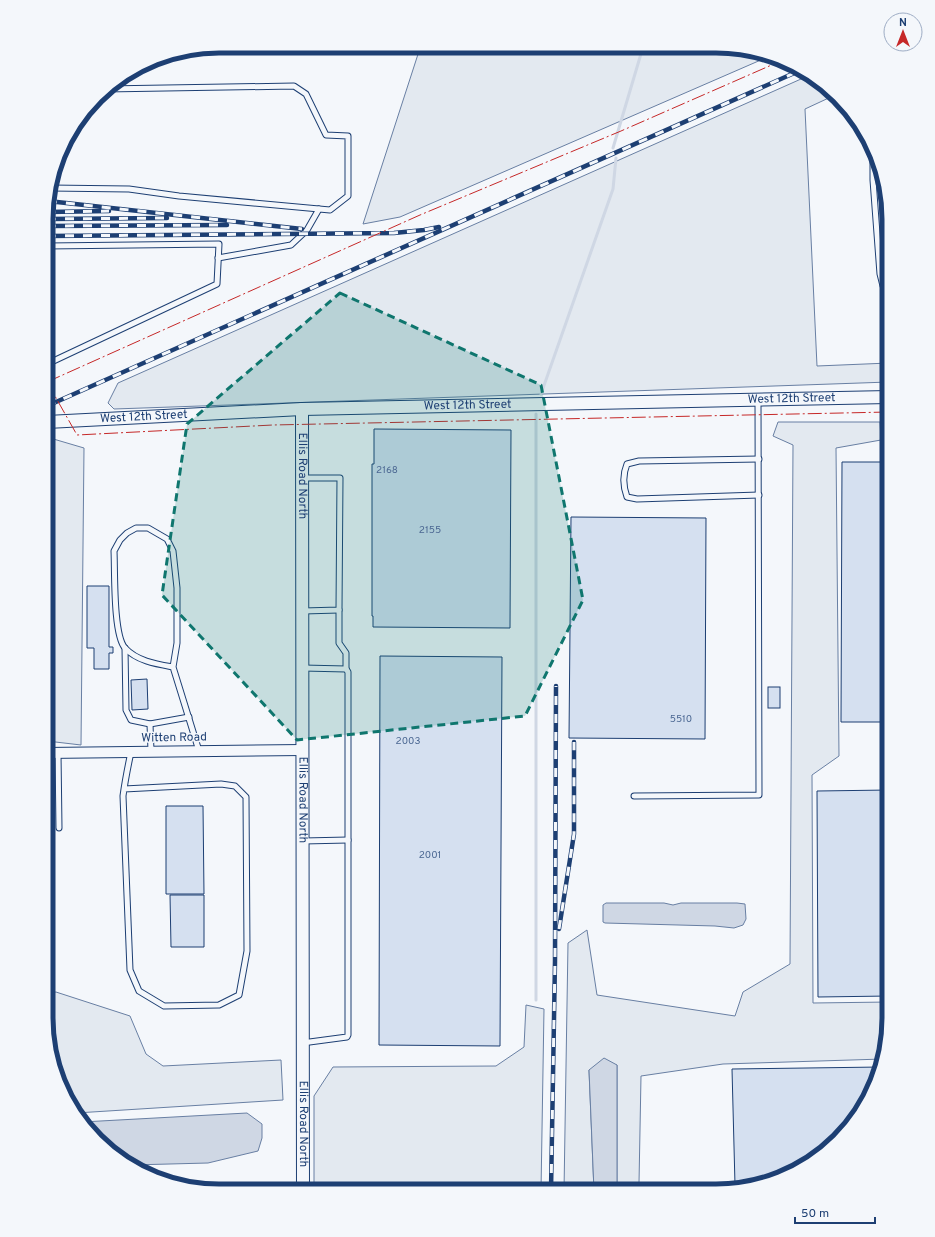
<svg xmlns="http://www.w3.org/2000/svg" width="935" height="1237" font-family="Overpass,sans-serif">
	<style>
		.green { fill: #e3e9f0; stroke: #687fa3 }
		.water { fill: #cfd7e4; stroke: #687fa3 }
		.lines { fill: none; stroke-linecap: round; stroke-linejoin: round }
		.stream { stroke: #cfd7e4; stroke-width: 3 }
		.building { fill: #d5e0f0; stroke: #1d3f73 }
		.service-casing { stroke: #1d3f73; stroke-width: 7 }
		.minor-casing { stroke: #1d3f73; stroke-width: 12 }
		.tertiary-casing { stroke: #1d3f73; stroke-width: 14 }
		.service { stroke: #f4f7fb; stroke-width: 5 }
		.minor { stroke: #f4f7fb; stroke-width: 10 }
		.tertiary { stroke: #f4f7fb; stroke-width: 12 }
		.rail-casing { stroke: #1d3f73; stroke-width: 4.5 }
		.rail { stroke: #f4f7fb; stroke-width: 3; stroke-dasharray: 9; stroke-linecap: butt }
		.power { stroke: #c62828; stroke-width: 1; stroke-dasharray: 14 3 2 3; stroke-linecap: butt }
		.marked { fill: #0f766e; fill-opacity: 0.2; stroke: #0f766e; stroke-width: 3; stroke-dasharray: 8 5; stroke-linejoin: round }
		.labels { text-anchor: middle; dominant-baseline: central; stroke-width: 3; stroke-linejoin: round; paint-order: stroke }
		.number-label { font-size: 10px; fill: #4b6792 }
		.street-label { font-size: 12px; fill: #1d3f73; stroke: #f4f7fb }
		.rim { fill: none; stroke: #1d3f73; stroke-width: 5 }
	</style>
	<rect width="100%" height="100%" fill="#f4f7fb"/>
	<g class="green">
		<polygon points="420,48 739,48 770,56 400,217 363,224"/>
		<polygon points="810,75 821,82 833,96 805,109 817,366 889,363 889,382 114,409 108,403 118,383"/>
		<polygon points="778,422 880,422 881,440 836,448 839,756 812,775 813,1003 889,1002 889,1030 883,1059 723,1064 641,1076 639,1183 637,1191 617,1191 617,1065 589,1070 594,1191 564,1191 568,943 587,930 597,995 735,1016 743,992 790,964 793,445 773,436"/>
		<polygon points="50,438 84,448 81,745 47,741 47,439"/>
		<polygon points="56,992 130,1016 146,1054 163,1066 281,1060 283,1100 76,1113 64,1095 46,1018 46,993"/>
		<polygon points="526,1005 544,1009 541,1191 314,1190 314,1096 333,1067 496,1066 524,1047"/>
	</g>
	<g class="water">
		<polygon points="606,903 664,903 673,905 681,903 737,903 745,904 746,919 743,925 734,928 715,926 605,923 603,922 603,905"/>
		<polygon points="604,1058 617,1065 617,1191 594,1191 589,1070"/>
		<path d="M247,1113L262,1124V1138L258,1151L208,1163L131,1165C112,1158 93,1138 82,1122Z"/>
	</g>
	<g class="lines">
		<g class="stream">
			<polyline points="613,148 643,47"/>
			<polyline points="541,394 613,189 616,158"/>
			<polyline points="536,1000 536,414"/>
		</g>
	</g>
	<g class="building">
		<polygon points="374,429 511,430 510,628 373,627 373,616 372,616 372,464 374,464"/>
		<polygon points="842,462 889,462 889,722 841,722"/>
		<polygon points="571,517 706,518 705,739 569,738"/>
		<polygon points="87,586 109,586 109,647 113,647 113,653 109,653 109,669 94,669 94,648 87,648"/>
		<polygon points="380,656 502,657 500,1046 379,1045"/>
		<polygon points="147,679 148,709 132,710 131,680"/>
		<rect x="768" y="687" width="12" height="21"/>
		<polygon points="889,790 889,996 818,997 817,791"/>
		<polygon points="166,806 203,806 204,894 166,894"/>
		<polygon points="170,895 204,895 204,947 171,947"/>
		<polygon points="881,1067 880,1074 860,1114 830,1148 793,1173 735,1185 732,1069"/>
	</g>
	<g class="lines">
		<defs>
			<g id="service">
				<polyline points="873,152 873,180 880,274 883,286 889,293"/>
				<polyline points="50,188 129,189 179,196 330,210 348,196 348,136 326,135 306,94 294,86 105,89"/>
				<polyline points="218,258 291,245 307,230 319,209"/>
				<polyline points="47,364 217,284 219,244 47,246"/>
				<path d="M759,459L639,461L627,464C622,476 623,486 627,497L637,499L759,495"/>
				<polyline points="302,478 340,478 339,610 303,611"/>
				<polyline points="339,610 339,643 346,653 346,669"/>
				<polyline points="125,648 126,710 131,720 150,724 189,717"/>
				<path d="M173,667C156,664 137,661 125,648C113,635 115,570 114,551L120,540L127,533L136,528H148L167,539L173,551L177,588V643L173,667L199,751"/>
				<polyline points="150,724 151,751"/>
				<polyline points="58,753 59,828"/>
				<path d="M124,789L221,784L235,786L246,797L247,951L239,995L219,1005L164,1006L139,991L130,970L123,796C125,781 128,766 131,752"/>
				<polyline points="634,796 759,795 758,400"/>
				<polyline points="303,841 348,840"/>
				<polyline points="302,1043 347,1037 348,1035 348,672 346,669 303,668"/>
			</g>
			<polyline id="minor" points="46,753 303,750"/>
			<g id="tertiary">
				<path id="s1" d="M302,409L303,1190"/>
				<path id="s2" d="M47,422L302,409L889,397"/>
			</g>
		</defs>
		<use href="#service" class="service-casing"/>
		<use href="#minor" class="minor-casing"/>
		<use href="#tertiary" class="tertiary-casing"/>
		<use href="#service" class="service"/>
		<use href="#minor" class="minor"/>
		<use href="#tertiary" class="tertiary"/>
		<defs>
			<g id="rail">
				<polyline points="200,49 262,46"/>
				<polyline points="48,201 302,229"/>
				<polyline points="47,212 109,211"/>
				<polyline points="47,219 167,218"/>
				<polyline points="47,226 227,225"/>
				<polyline points="47,236 394,233 424,230 439,227"/>
				<polyline points="47,406 801,70"/>
				<polyline points="559,929 574,834 574,742"/>
				<polyline points="551,1191 555,961 556,686"/>
			</g>
		</defs>
		<use href="#rail" class="rail-casing"/>
		<use href="#rail" class="rail"/>
		<g class="power">
			<polyline points="47,382 77,435 273,425 889,412"/>
			<polyline points="47,382 420,215 621,131 783,60"/>
		</g>
	</g>
	<path class="marked" d="M340,293L541,385L583,600L525,716L297,740L162,595L187,424Z"/>
	<g class="labels">
		<g class="number-label">
			<text x="387" y="470">2168</text>
			<text x="430" y="530">2155</text>
			<text x="681" y="719">5510</text>
			<text x="408" y="741">2003</text>
			<text x="430" y="855">2001</text>
		</g>
		<g class="street-label">
			<text stroke="none"><textPath href="#s2" startOffset="745">West 12th Street</textPath></text>
			<text stroke="none"><textPath href="#s2" startOffset="421">West 12th Street</textPath></text>
			<text stroke="none"><textPath href="#s2" startOffset="97">West 12th Street</textPath></text>
			<text stroke="none"><textPath href="#s1" startOffset="67">Ellis Road North</textPath></text>
			<text transform="translate(174 738) rotate(-1)">Witten Road</text>
			<text stroke="none"><textPath href="#s1" startOffset="391">Ellis Road North</textPath></text>
			<text stroke="none"><textPath href="#s1" startOffset="715">Ellis Road North</textPath></text>
		</g>
	</g>
	<path d="M0 0H935V1237H0ZM219 53H716A166 166 0 0 1 882 219V1018A166 166 0 0 1 716 1184H219A166 166 0 0 1 53 1018V219A166 166 0 0 1 219 53Z" fill="#f4f7fb" fill-rule="evenodd"/>
	<path class="rim" d="M219 53H716A166 166 0 0 1 882 219V1018A166 166 0 0 1 716 1184H219A166 166 0 0 1 53 1018V219A166 166 0 0 1 219 53Z"/>
	<g transform="translate(903 32)"><circle r="19" fill="#f4f7fb" stroke="#9eadc5"/>
	<path d="M0-3L7 15L0 10L-7 15Z" fill="#c62828"/>
	<text y="-6" font-size="11" font-weight="bold" text-anchor="middle" fill="#1d3f73">N</text>
	</g>
	<path d="M795 1217v6h80v-6" fill="none" stroke="#1d3f73" stroke-width="2"/>
	<text x="801" y="1217" font-size="12" fill="#1d3f73" stroke="#f4f7fb" stroke-width="3" paint-order="stroke">50 m</text>
</svg>
